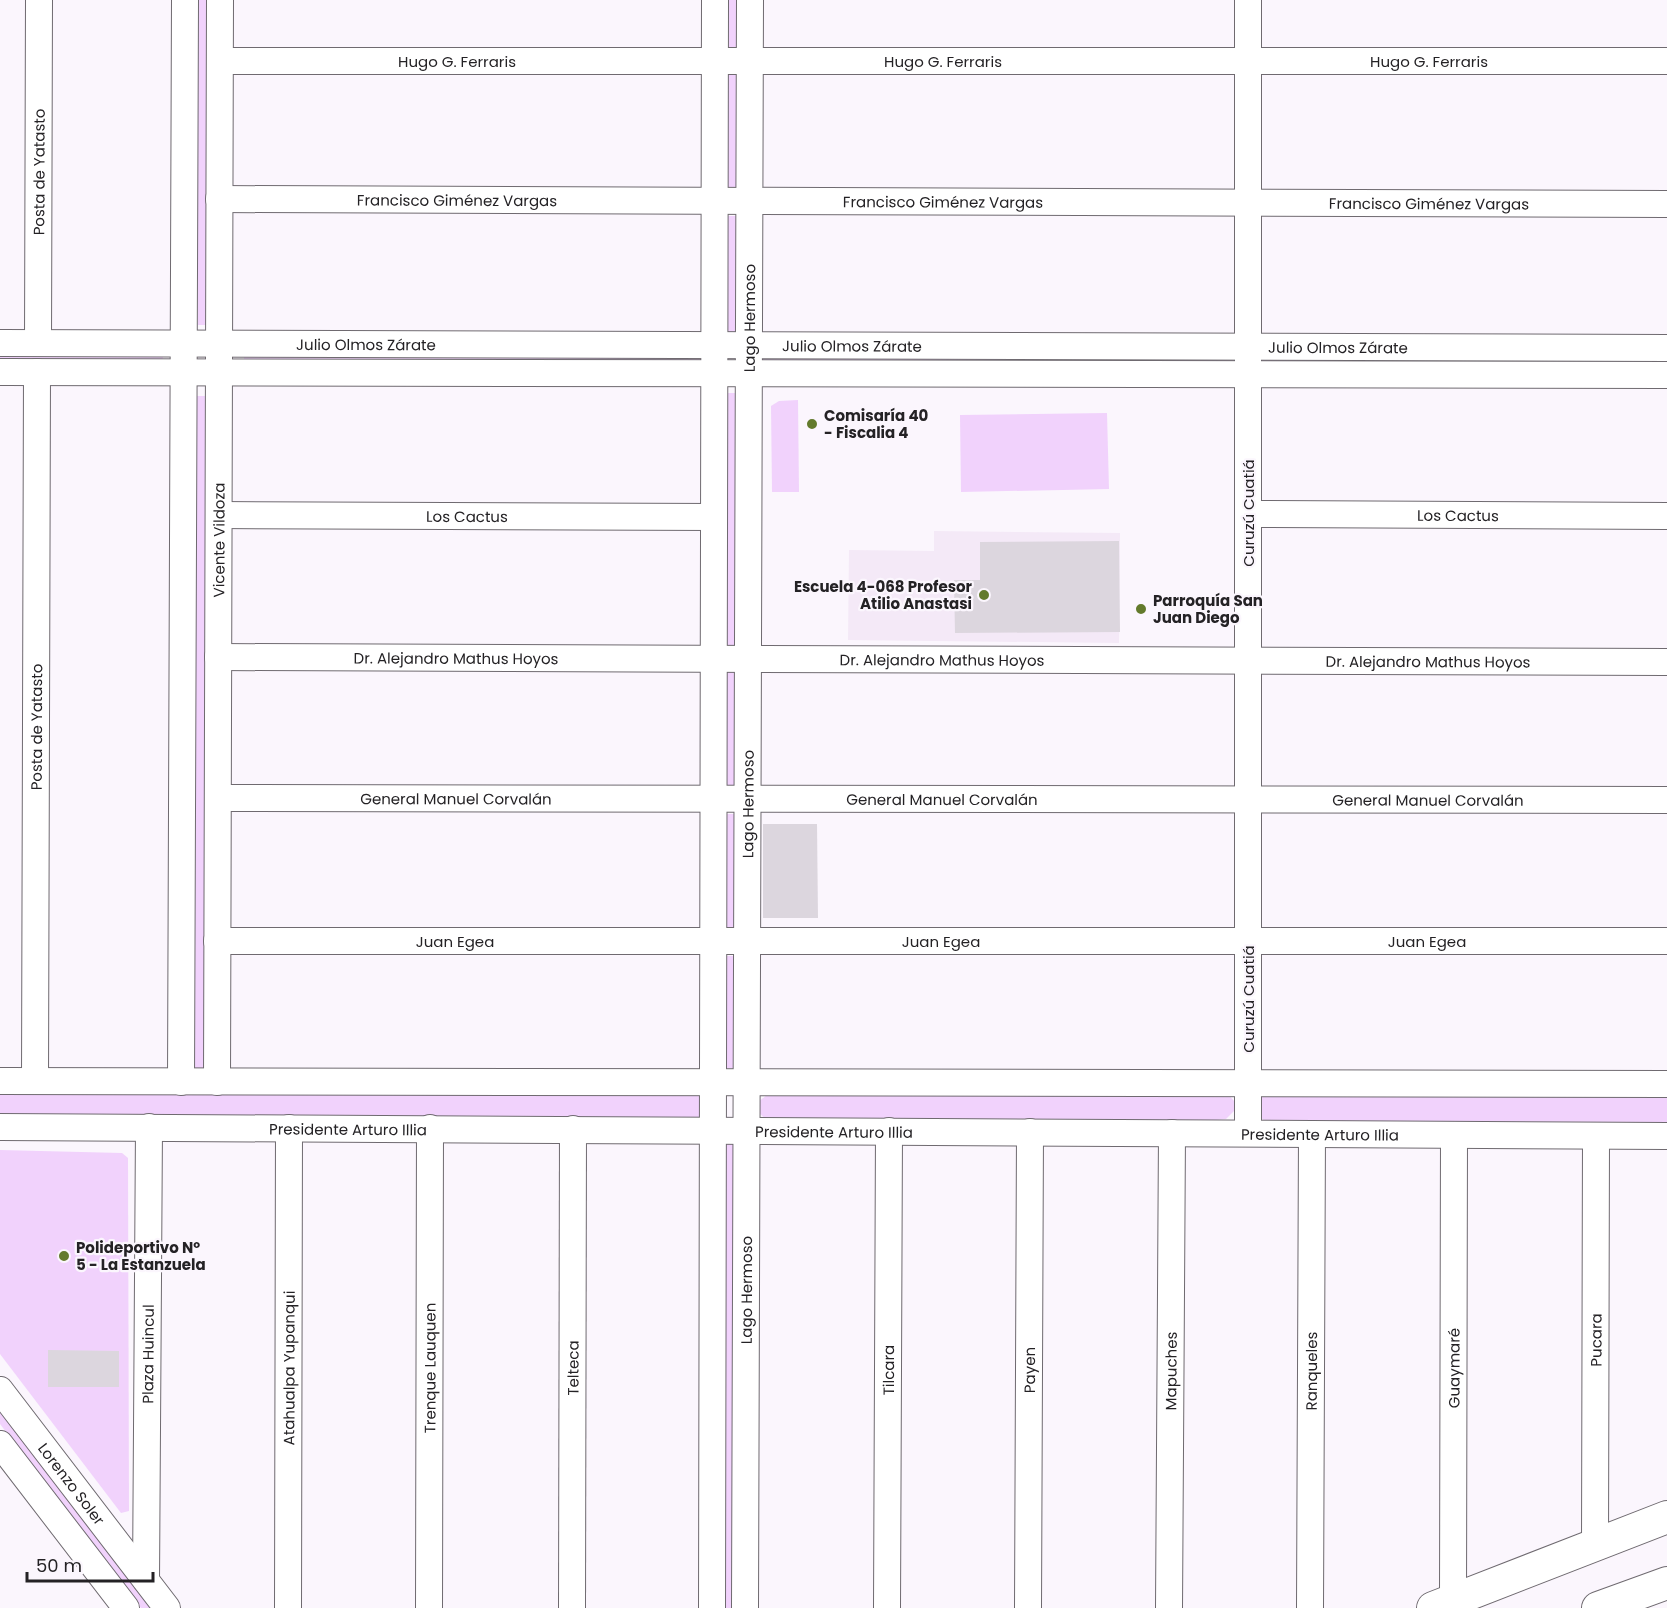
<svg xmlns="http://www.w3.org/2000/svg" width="1667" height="1608" font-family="Poppins,sans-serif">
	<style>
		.built { fill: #f4e9f7 }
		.green { fill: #f1d2fc }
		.building { fill: #dcd6de }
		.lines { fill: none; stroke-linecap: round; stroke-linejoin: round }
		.minor-casing { stroke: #6f6a70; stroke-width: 28 }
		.major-casing { stroke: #6f6a70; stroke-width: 34 }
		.minor { stroke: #fff; stroke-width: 26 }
		.major { stroke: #fff; stroke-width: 32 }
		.poi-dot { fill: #637a2c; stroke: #fbf6fd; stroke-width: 2 }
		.labels { text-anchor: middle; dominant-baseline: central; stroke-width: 4.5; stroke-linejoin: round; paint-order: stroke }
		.street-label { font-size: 15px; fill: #242225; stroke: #fbf6fd }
		.poi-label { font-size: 15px; font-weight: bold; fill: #242225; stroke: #fbf6fd; text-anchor: start }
	</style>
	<rect width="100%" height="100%" fill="#fbf6fd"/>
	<polygon class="built" points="934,531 1120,533 1119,643 848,640 849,550 934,551"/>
	<g class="green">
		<polygon points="198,0 207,0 206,325 198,325"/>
		<polygon points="729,0 739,0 739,49 729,48"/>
		<polygon points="728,74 739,74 738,189 728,189"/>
		<polygon points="728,216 738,216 737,332 727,332"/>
		<polygon points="0,353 161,354 163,357 162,361 0,363"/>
		<polygon points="244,354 701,354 704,362 244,365"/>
		<polygon points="1234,357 1235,362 762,364 759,358"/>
		<polygon points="1264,357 1667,357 1667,368 1262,362"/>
		<polygon points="727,393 737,393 736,647 726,647"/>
		<polygon points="196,396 207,396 207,1072 195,1072"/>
		<polygon points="798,400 799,492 772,492 771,406 779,401"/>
		<polygon points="1107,413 1109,489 961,492 960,415"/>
		<rect x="726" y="672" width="9" height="116"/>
		<polygon points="725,814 735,814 736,927 726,927"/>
		<rect x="726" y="956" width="10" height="112"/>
		<polygon points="0,1090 697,1094 702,1098 700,1118 0,1118"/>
		<polygon points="1667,1092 1667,1122 1265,1121 1260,1117 1258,1103 1261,1095"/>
		<polygon points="767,1095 1229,1095 1234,1101 1234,1111 1226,1119 1216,1120 768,1121 759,1113 758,1102"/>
		<polygon points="726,1144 735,1144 735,1608 724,1608"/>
		<polygon points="0,1150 122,1153 128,1158 129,1511 121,1513 0,1354"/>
		<polygon points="0,1405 155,1608 141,1608 0,1424"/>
	</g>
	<g class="building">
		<polygon points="1119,541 1120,632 955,633 954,580 980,580 980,542"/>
		<polygon points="763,824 817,824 818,918 763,918"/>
		<polygon points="48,1350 119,1351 119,1387 48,1387"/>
	</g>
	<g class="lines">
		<defs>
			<g id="minor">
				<path id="s1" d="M220,61H1667"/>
				<path id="s2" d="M219,199L1667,204"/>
				<path id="s3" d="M0,343L1667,348"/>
				<path id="s4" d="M38,343L39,0"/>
				<polyline points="0,372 1667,375"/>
				<path id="s5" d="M1248,514L1667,516"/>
				<path id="s6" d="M219,515L714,517"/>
				<path id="s7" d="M218,657L1667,662"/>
				<path id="s8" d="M218,798L1667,800"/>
				<path id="s9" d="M217,941H1667"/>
				<polyline points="0,1081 1667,1084"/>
				<path id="s10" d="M35,1081L37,372"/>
				<polyline points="181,1082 185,0"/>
				<path id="s11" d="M217,1082L220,0"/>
				<path id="s12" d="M0,1127L1667,1136"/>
				<polyline points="1248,1133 1248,0"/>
				<path id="s13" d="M0,1390L167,1608"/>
				<polyline points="0,1444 126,1608"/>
				<path id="s14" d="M1595,1544L1596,1136"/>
				<path id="s15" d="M146,1580L149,1127"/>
				<path id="s16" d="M1453,1600L1454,1135"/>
				<path id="s17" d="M288,1608L289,1128"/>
				<path id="s18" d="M429,1608L430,1128"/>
				<path id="s19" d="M572,1608L573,1129"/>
				<polyline points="712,1608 715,0"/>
				<path id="s20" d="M745,1608L750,0"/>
				<path id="s21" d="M887,1608L889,1131"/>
				<path id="s22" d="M1028,1608L1030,1132"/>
				<path id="s23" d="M1169,1608L1172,1133"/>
				<path id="s24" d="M1310,1608L1312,1134"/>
			</g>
			<g id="major">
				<polyline points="1433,1608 1667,1517"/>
				<polyline points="1598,1608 1667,1583"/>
			</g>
		</defs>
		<use href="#minor" class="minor-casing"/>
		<use href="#major" class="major-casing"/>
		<use href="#minor" class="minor"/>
		<use href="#major" class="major"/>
	</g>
	<g class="poi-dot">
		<circle cx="812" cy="424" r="6"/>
		<circle cx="984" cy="595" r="6"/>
		<circle cx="1141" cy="609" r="6"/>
		<circle cx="64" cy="1256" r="6"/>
	</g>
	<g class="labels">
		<g class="street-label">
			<text stroke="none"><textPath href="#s1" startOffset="237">Hugo G. Ferraris</textPath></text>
			<text stroke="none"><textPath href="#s1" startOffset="723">Hugo G. Ferraris</textPath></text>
			<text stroke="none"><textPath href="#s1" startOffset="1209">Hugo G. Ferraris</textPath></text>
			<text stroke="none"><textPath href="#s4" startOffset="171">Posta de Yatasto</textPath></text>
			<text stroke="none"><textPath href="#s2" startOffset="238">Francisco Giménez Vargas</textPath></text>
			<text stroke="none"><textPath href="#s2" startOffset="724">Francisco Giménez Vargas</textPath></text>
			<text stroke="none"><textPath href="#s2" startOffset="1210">Francisco Giménez Vargas</textPath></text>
			<text stroke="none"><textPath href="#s20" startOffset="1290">Lago Hermoso</textPath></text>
			<text stroke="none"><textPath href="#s3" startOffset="366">Julio Olmos Zárate</textPath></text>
			<text stroke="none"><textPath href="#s3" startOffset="852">Julio Olmos Zárate</textPath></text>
			<text stroke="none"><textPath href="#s3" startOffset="1338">Julio Olmos Zárate</textPath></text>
			<text transform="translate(1248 513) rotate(-90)">Curuzú Cuatiá</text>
			<text stroke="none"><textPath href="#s5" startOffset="210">Los Cactus</textPath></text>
			<text stroke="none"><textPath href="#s6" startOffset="248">Los Cactus</textPath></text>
			<text stroke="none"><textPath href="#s11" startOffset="542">Vicente Vildoza</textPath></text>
			<text stroke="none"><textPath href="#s7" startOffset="238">Dr. Alejandro Mathus Hoyos</textPath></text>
			<text stroke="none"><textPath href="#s7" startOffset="724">Dr. Alejandro Mathus Hoyos</textPath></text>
			<text stroke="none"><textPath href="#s7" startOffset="1210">Dr. Alejandro Mathus Hoyos</textPath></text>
			<text stroke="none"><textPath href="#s10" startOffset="354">Posta de Yatasto</textPath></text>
			<text stroke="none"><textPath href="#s8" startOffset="238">General Manuel Corvalán</textPath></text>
			<text stroke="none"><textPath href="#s8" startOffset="724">General Manuel Corvalán</textPath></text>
			<text stroke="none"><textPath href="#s8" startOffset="1210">General Manuel Corvalán</textPath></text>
			<text stroke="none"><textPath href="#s20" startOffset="804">Lago Hermoso</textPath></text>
			<text stroke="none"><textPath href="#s9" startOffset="724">Juan Egea</textPath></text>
			<text stroke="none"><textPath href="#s9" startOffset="238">Juan Egea</textPath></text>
			<text stroke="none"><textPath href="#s9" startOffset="1210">Juan Egea</textPath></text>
			<text transform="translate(1248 999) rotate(-90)">Curuzú Cuatiá</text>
			<text stroke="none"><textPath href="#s12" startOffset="348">Presidente Arturo Illia</textPath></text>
			<text stroke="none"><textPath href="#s12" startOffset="834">Presidente Arturo Illia</textPath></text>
			<text stroke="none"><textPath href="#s12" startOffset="1320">Presidente Arturo Illia</textPath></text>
			<text stroke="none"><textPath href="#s20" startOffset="318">Lago Hermoso</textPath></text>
			<text stroke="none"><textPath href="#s14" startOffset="204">Pucara</textPath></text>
			<text stroke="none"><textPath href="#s15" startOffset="226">Plaza Huincul</textPath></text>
			<text stroke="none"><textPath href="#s16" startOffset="232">Guaymaré</textPath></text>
			<text stroke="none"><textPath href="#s17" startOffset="240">Atahualpa Yupanqui</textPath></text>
			<text stroke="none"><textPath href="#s18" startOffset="240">Trenque Lauquen</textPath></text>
			<text stroke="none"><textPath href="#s19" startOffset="240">Telteca</textPath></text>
			<text stroke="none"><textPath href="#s21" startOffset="238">Tilcara</textPath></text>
			<text stroke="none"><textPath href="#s22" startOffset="238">Payen</textPath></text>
			<text stroke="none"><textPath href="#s23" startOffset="237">Mapuches</textPath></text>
			<text stroke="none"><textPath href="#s24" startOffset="237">Ranqueles</textPath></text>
			<text stroke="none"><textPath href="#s13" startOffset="118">Lorenzo Soler</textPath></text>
		</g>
		<g class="poi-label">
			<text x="824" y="415">Comisaría 40<tspan x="824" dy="17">- Fiscalia 4</tspan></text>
			<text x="972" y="586" text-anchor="end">Escuela 4-068 Profesor<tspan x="972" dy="17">Atilio Anastasi</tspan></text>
			<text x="1153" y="600">Parroquía San<tspan x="1153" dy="17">Juan Diego</tspan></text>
			<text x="76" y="1247">Polideportivo Nº<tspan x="76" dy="17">5 - La Estanzuela</tspan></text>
		</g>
	</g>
	<path d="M27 1572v9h126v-9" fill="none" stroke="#242225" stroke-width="3"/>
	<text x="36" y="1572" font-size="18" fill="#242225" stroke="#fbf6fd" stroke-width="4.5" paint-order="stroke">50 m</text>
</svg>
